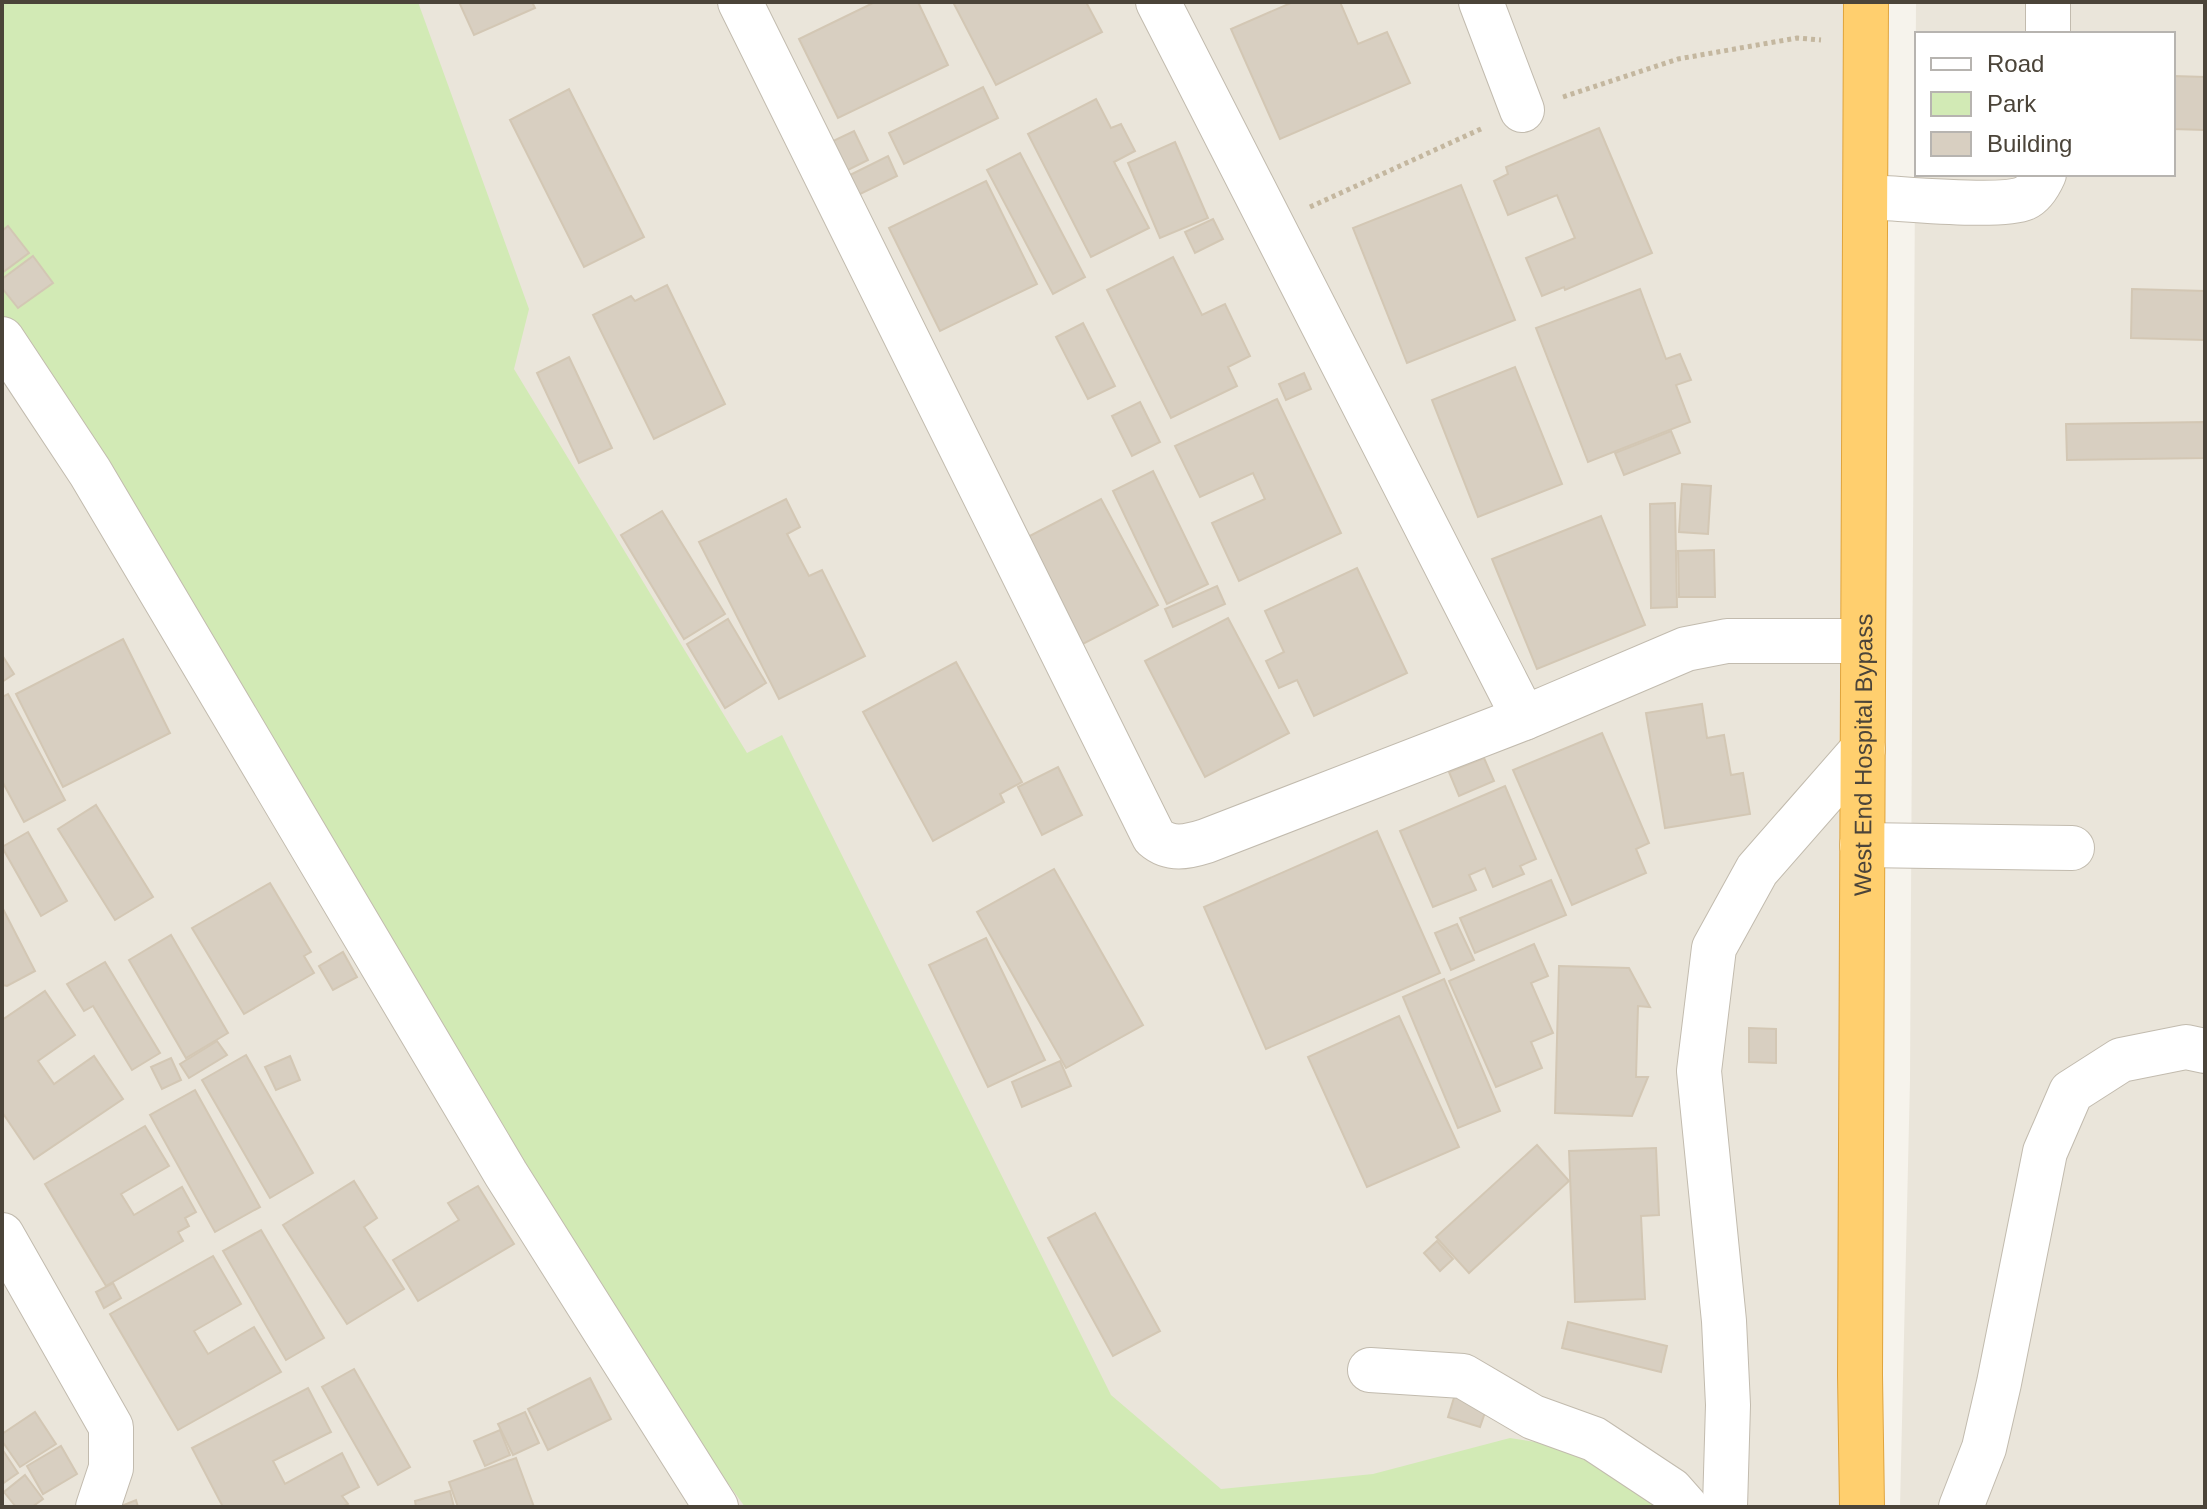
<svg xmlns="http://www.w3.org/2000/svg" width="2207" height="1509" font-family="Helvetica,sans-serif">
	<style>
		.residential { fill: #eae5da; fill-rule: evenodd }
		.green { fill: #d2eab5 }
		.building { fill: #d8cfc1; stroke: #d3c7b4; stroke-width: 2 }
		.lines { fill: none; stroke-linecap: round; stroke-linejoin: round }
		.minor-casing { stroke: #c2bbae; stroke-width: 46 }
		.highway-casing { stroke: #e0a43c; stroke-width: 46 }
		.path { stroke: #c4b79f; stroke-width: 5; stroke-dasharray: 4 4; stroke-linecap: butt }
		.minor { stroke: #fff; stroke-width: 44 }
		.highway { stroke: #ffcf6e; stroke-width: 44 }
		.labels { text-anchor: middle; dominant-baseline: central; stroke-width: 6; stroke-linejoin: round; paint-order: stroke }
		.street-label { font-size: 24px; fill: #4b4439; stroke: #fff }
	</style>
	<rect width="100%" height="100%" fill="#f6f3ec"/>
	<g class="residential">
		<polygon points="2,2 1858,2 1842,1507 2,1507"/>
		<path d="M1916,2H2205V1507H1900L1910,1080ZM1917,34H2173V174H1917Z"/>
	</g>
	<polygon class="green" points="2,2 418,2 529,309 514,369 747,753 782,735 1111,1395 1221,1489 1373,1474 1510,1438 1599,1452 1671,1507 745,1507 661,1390 2,322"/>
	<g class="building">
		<polygon points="459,2 532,2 535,8 474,35"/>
		<polygon points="875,2 918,2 948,65 838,118 799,39"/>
		<polygon points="953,2 1086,2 1102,32 996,85"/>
		<polygon points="1293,2 1340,2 1358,44 1387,32 1410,83 1280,139 1231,29"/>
		<polygon points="2173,76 2205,77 2205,130 2173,129"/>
		<polygon points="983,87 998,118 904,164 889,133"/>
		<polygon points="569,89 644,237 584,267 510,120"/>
		<polygon points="1096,99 1111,128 1121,124 1135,151 1114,162 1149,228 1091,257 1028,134"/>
		<polygon points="1599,128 1652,253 1565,290 1564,287 1542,296 1526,258 1575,238 1557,195 1508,215 1494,181 1508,174 1506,167"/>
		<polygon points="854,131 868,160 844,172 829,143"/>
		<polygon points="1175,142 1208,218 1160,238 1128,163"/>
		<polygon points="1020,153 1085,277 1053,294 987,170"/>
		<polygon points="888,156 897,176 852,198 842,179"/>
		<polygon points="986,181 1037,284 940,331 889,228"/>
		<polygon points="1461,185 1515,320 1407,363 1353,228"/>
		<polygon points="1213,219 1223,239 1195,253 1185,232"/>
		<polygon points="8,226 29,253 2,273 2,231"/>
		<polygon points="33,256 53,283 18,308 2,288 2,279"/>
		<polygon points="1173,257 1202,315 1225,304 1250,356 1228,367 1237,386 1171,418 1107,290"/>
		<polygon points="667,285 725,404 654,439 593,315 631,296 635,301"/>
		<polygon points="1640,289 1666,359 1680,354 1691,380 1676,385 1690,422 1588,462 1536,328"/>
		<polygon points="2132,289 2205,291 2205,340 2131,338"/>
		<polygon points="1083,323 1115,386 1088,399 1056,337"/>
		<polygon points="569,357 612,448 579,463 537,373"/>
		<polygon points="1515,367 1562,484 1478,517 1432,400"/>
		<polygon points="1304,373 1311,389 1286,400 1279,384"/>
		<polygon points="1277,399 1341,533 1239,581 1212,523 1265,499 1253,473 1200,497 1175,446"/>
		<polygon points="1140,402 1160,442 1132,456 1112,416"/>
		<polygon points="2205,422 2205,458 2067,460 2066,424"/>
		<polygon points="1671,431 1680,453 1624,475 1615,453"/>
		<polygon points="1153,471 1208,584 1167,604 1113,491"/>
		<polygon points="1682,484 1711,486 1708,534 1679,532"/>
		<polygon points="786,499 800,527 787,534 809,576 822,570 865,656 779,699 699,542"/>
		<polygon points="1101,499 1158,605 1079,646 1022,540"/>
		<polygon points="1675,503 1677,607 1651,608 1650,504"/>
		<polygon points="662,511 725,614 684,639 621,535"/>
		<polygon points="1601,516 1645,625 1537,669 1492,559"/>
		<polygon points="1714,550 1715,597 1679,597 1678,551"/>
		<polygon points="1357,568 1407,673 1314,716 1297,680 1279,688 1266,661 1284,652 1265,611"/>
		<polygon points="1217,586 1225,604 1173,627 1165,609"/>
		<polygon points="1228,618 1289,733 1205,777 1145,661"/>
		<polygon points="728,619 766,683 725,708 687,644"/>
		<polygon points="123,639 170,733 63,787 16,694"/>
		<polygon points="2,655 14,674 2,682"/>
		<polygon points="956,662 1022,782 1000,794 1004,802 933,841 863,712"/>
		<polygon points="8,694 65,800 24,822 2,781 2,697"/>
		<polygon points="1702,704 1707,738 1724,735 1731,775 1743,773 1750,814 1665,828 1646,713"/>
		<polygon points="1602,733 1649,843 1636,849 1646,873 1572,905 1513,770"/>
		<polygon points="1484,758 1494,781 1459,796 1449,772"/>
		<polygon points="1058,767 1082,815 1042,835 1018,787"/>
		<polygon points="1505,786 1536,859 1520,866 1524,874 1493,887 1485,868 1469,875 1476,890 1433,907 1400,831"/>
		<polygon points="96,805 153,897 115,920 58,829"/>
		<polygon points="1377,831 1440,973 1266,1049 1204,907"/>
		<polygon points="28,832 67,901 41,916 2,847"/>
		<polygon points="1054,869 1143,1025 1066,1068 977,912"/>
		<polygon points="1551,880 1566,915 1475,953 1460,918"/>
		<polygon points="270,883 311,952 304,956 314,973 244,1014 192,928"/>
		<polygon points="2,907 35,971 7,986 2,985"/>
		<polygon points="1457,924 1474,960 1451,970 1435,933"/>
		<polygon points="171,935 228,1033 186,1058 129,960"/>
		<polygon points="986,938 1045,1060 988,1087 929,965"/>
		<polygon points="1534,944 1548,976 1531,983 1553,1033 1531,1042 1542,1068 1496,1087 1449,981"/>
		<polygon points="343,952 357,977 333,990 319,966"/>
		<polygon points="105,962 160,1053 132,1070 93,1006 84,1011 67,984"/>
		<polygon points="1559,966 1629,968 1650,1007 1638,1006 1636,1077 1648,1077 1632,1116 1555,1113"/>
		<polygon points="1444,979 1500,1111 1458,1128 1403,997"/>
		<polygon points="45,991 75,1035 38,1061 54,1084 94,1056 123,1099 34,1159 2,1112 2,1020"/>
		<polygon points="1399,1016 1459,1147 1367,1187 1308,1057"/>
		<polygon points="1749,1028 1776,1029 1776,1063 1749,1062"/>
		<polygon points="217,1041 227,1055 189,1078 180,1064"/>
		<polygon points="246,1055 313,1173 270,1198 202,1080"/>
		<polygon points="290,1056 300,1080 276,1090 265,1067"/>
		<polygon points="171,1058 181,1080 162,1089 151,1067"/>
		<polygon points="1060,1061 1071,1086 1022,1107 1012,1082"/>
		<polygon points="195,1090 260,1207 215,1232 150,1115"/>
		<polygon points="145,1126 169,1166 121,1194 134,1215 182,1187 196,1212 185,1218 189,1226 178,1232 183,1241 106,1286 45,1184"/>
		<polygon points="1537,1145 1569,1181 1469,1273 1436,1237"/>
		<polygon points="1656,1148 1659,1215 1641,1216 1645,1299 1575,1302 1569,1151"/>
		<polygon points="354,1181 377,1218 364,1227 404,1289 347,1324 283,1225"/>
		<polygon points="478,1186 514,1244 418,1301 393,1260 459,1220 448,1203"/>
		<polygon points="1095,1213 1160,1331 1113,1356 1048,1238"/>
		<polygon points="261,1230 324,1338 286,1360 223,1251"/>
		<polygon points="1437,1241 1453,1259 1440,1271 1424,1253"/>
		<polygon points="213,1256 241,1304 194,1331 208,1354 254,1327 281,1372 178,1430 110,1314"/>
		<polygon points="113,1283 121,1298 104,1308 96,1292"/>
		<polygon points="1568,1322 1667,1346 1661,1372 1562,1348"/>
		<polygon points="354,1369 410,1467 378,1485 322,1387"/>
		<polygon points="590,1378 611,1419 548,1450 528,1409"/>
		<polygon points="308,1388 331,1432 273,1461 285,1484 342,1453 359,1487 342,1496 348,1504 342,1507 223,1507 192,1448"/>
		<polygon points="1457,1388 1490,1398 1480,1427 1448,1417"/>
		<polygon points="35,1412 56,1444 20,1467 2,1441 2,1434"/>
		<polygon points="525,1412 539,1443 513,1455 498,1424"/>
		<polygon points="500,1430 510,1455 485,1466 474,1441"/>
		<polygon points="61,1446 77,1474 43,1494 27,1466"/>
		<polygon points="2,1449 18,1473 2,1484"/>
		<polygon points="516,1458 534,1507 458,1507 449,1482"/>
		<polygon points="25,1475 43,1499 32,1507 16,1507 4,1492"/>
		<polygon points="450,1491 454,1507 416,1507 415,1501"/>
		<polygon points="136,1500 138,1507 119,1507"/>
	</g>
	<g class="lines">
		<defs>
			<g id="minor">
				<path d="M740,2L1154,837C1170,851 1187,847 1206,841L1524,718L1686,649L1727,641H1863"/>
				<polyline points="1158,2 1524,718"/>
				<polyline points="1481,2 1522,110"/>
				<polyline points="2048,2 2048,34"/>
				<path d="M1867,197C1899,198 2000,209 2025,198C2034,194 2040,183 2044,174"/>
				<polyline points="2,339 90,472 506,1174 716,1507"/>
				<polyline points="1862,845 2072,848"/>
				<polyline points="2,1235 111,1427 111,1468 98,1507"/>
				<polyline points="1370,1370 1463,1376 1533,1417 1594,1439 1671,1490 1686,1507"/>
				<polyline points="1725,1507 1728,1405 1724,1321 1699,1071 1714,948 1757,870 1863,749"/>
				<polyline points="1961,1507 1984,1448 1999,1383 2045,1152 2071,1092 2121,1060 2186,1047 2205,1051"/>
			</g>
			<g id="highway">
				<path id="s1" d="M1862,1507L1860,1375L1866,2"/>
			</g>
		</defs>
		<use href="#minor" class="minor-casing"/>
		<use href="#highway" class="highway-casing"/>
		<g class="path">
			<polyline points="1563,97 1678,59 1797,38 1821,40"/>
			<polyline points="1310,207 1483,128"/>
		</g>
		<use href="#minor" class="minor"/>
		<use href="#highway" class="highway"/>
	</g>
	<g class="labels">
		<g class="street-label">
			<text stroke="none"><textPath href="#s1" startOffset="752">West End Hospital Bypass</textPath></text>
		</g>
	</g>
	<rect width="2207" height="1509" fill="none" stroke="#4b4439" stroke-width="8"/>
	<rect x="1915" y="32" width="260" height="144" fill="#ffffff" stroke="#b7b4b0" stroke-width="2"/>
	<rect x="1931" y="58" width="40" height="12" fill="#ffffff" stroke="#b7b4b0" stroke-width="2"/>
	<text x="1987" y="72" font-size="24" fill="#4b4439">Road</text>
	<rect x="1931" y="92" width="40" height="24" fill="#d2eab5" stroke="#b7b4b0" stroke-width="2"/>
	<text x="1987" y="112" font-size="24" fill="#4b4439">Park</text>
	<rect x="1931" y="132" width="40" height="24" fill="#d8cfc1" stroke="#b7b4b0" stroke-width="2"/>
	<text x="1987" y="152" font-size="24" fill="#4b4439">Building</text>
</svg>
